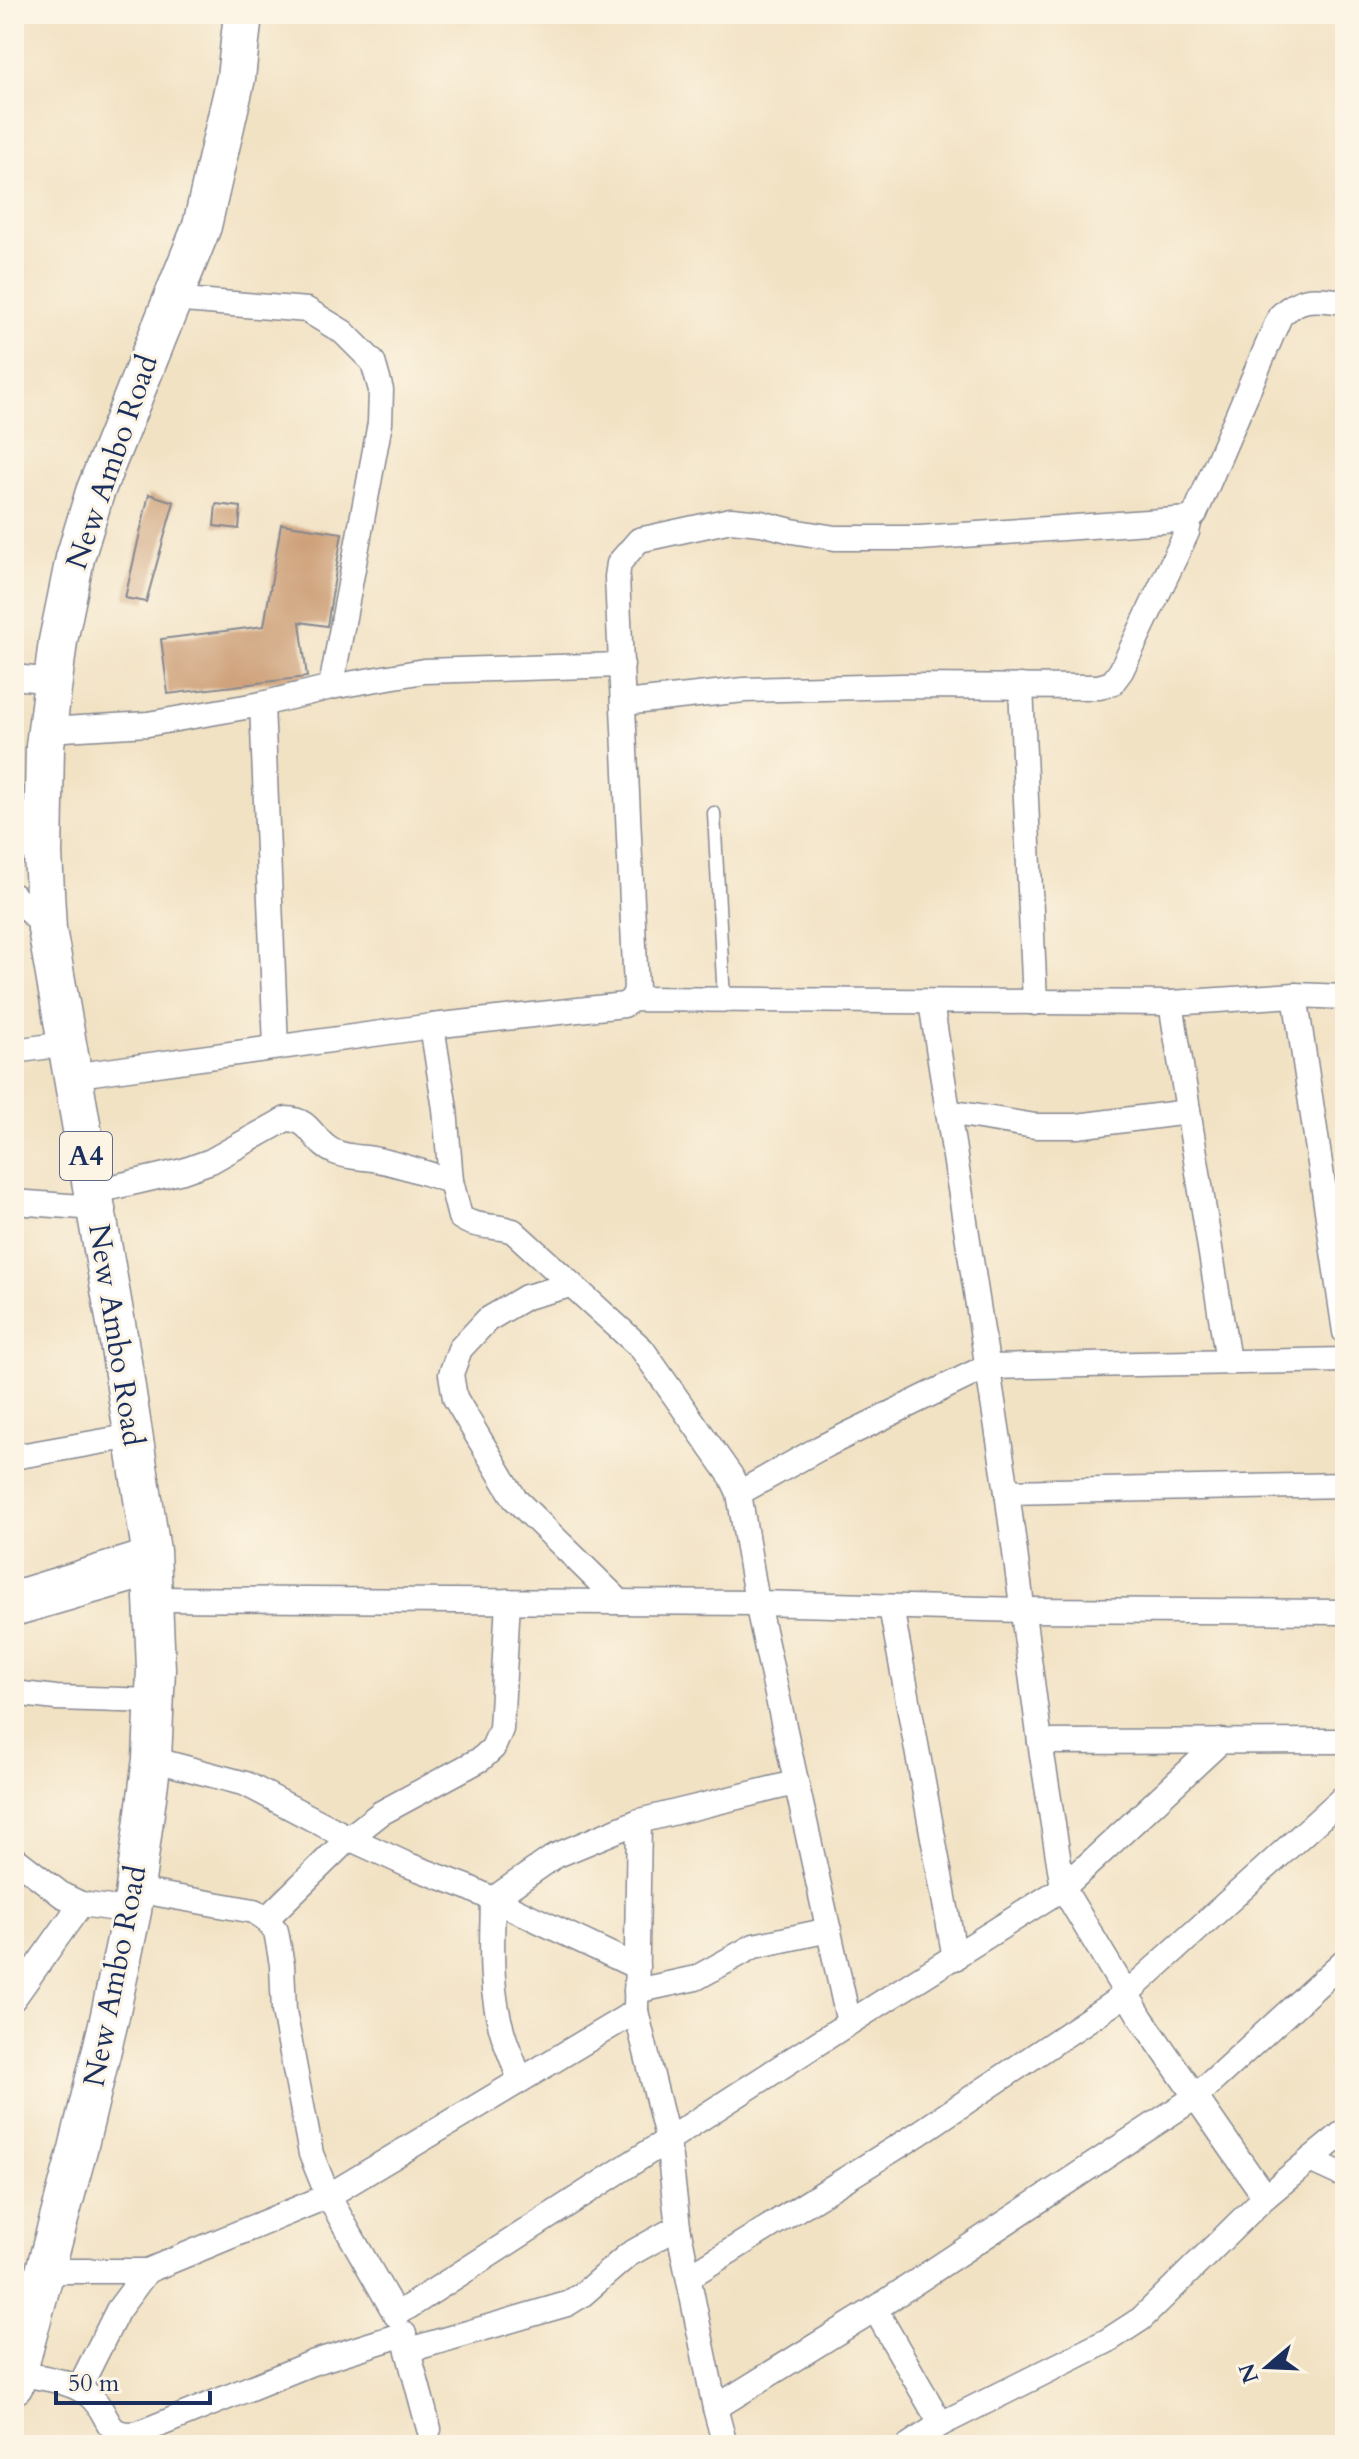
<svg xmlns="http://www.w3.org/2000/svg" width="1359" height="2459" font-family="Cardo,serif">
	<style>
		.building { fill: #cea079 }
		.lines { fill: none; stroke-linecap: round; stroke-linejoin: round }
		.service-casing { stroke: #868891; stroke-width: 15 }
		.minor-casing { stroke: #868891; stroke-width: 27 }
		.primary-casing { stroke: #868891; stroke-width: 41 }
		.service { stroke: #fff; stroke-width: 12 }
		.minor { stroke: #fff; stroke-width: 24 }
		.primary { stroke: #fff; stroke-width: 38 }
		.labels { text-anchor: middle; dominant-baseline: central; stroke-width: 6; stroke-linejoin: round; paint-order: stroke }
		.shield { fill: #fcf5e5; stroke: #5e6a86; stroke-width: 2 }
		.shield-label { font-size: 28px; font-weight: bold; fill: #1b2f5e }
		.street-label { font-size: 30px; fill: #1b2f5e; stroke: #fcf5e5 }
	</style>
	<rect width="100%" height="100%" fill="#fcf5e5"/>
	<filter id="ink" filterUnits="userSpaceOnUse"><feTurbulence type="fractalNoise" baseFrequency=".0125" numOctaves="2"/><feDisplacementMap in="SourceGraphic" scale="16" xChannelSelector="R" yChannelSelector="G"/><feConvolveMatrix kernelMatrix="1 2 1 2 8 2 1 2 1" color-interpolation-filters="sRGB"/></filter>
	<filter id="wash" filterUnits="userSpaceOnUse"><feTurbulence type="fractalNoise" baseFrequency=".006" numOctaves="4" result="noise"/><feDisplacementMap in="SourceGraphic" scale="32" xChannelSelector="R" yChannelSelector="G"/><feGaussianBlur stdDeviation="1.8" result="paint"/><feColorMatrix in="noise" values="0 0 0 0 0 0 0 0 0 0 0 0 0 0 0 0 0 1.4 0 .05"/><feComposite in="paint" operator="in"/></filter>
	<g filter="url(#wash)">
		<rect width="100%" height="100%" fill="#f2e2c4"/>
		<g id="blocks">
			<g class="building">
				<polygon points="149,494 174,502 146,602 125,598"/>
				<polygon points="216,504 241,507 239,529 214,526"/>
				<polygon points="281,524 342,533 327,626 300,622 307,677 168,694 161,639 264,626"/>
			</g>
		</g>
	</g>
	<g filter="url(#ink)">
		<use href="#blocks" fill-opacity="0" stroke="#868891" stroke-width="2"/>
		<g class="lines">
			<defs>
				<polyline id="service" points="714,813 724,1000"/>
				<g id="minor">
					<polyline points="171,299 307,310 343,332 373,362 381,390 380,423 331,687"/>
					<polyline points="14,677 53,681"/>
					<polyline points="1021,686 1035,1003"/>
					<path d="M624,703L744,690L903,686L1099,687L1112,683L1121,671L1187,532L1190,519L1195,514L1280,316C1302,294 1316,299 1345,302"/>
					<polyline points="262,704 276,1047"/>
					<polyline points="47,730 148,724 262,704 331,687 424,671 622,665"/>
					<polyline points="14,896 47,929"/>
					<polyline points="1295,995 1345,1332"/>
					<polyline points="633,999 636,989 617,577 619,563 639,540 731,520 761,523 792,531 835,538 920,538 1190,519"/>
					<polyline points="931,1002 1007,1492 1040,1742 1063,1888 1141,2018 1265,2197"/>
					<polyline points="1171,1003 1228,1361"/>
					<path d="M432,1026L445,1109L451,1181L460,1217C474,1228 496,1225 513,1231L642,1349L731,1476L739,1493L757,1603L849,2023"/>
					<polyline points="14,1051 65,1044"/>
					<polyline points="71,1076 432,1026 624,1005 633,999 1171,1003 1295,995 1345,997"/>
					<polyline points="948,1112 1035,1126 1077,1126 1188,1112"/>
					<path d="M92,1192L183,1171L211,1161L286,1119C313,1119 312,1143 335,1152C348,1158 365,1157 378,1160C403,1165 427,1174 451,1181"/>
					<polyline points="14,1202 95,1208"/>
					<polyline points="571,1285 526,1297 487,1320 460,1349 451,1374 455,1398 515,1499 620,1602"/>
					<polyline points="14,1457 133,1436"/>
					<polyline points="1007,1492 1345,1485"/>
					<polyline points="739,1493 820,1448 986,1367 1345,1360"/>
					<polyline points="14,1593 151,1551"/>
					<polyline points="152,1599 757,1603 1022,1610 1345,1612"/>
					<polyline points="891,1607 955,1958"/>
					<polyline points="14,1614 152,1574"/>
					<polyline points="14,1693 56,1698 154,1701"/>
					<polyline points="1040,1742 1345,1741"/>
					<polyline points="152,1759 246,1784 349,1838 408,1865 467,1887 637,1967"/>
					<polyline points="14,1858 62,1895 81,1904"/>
					<polyline points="135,1890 254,1911 266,1919 276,1931 282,1965 284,2011 311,2154 328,2196 396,2315 849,2023 1063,1888 1221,1741"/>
					<polyline points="266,1919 349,1838 381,1813 481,1759 493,1748 501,1729 508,1601"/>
					<polyline points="636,1991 696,1978 754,1946 829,1930"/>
					<polyline points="14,1998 81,1904 132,1911"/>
					<polyline points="636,2011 639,1821 795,1783"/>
					<path d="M520,2080C515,2065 508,2050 503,2034C489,1990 492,1944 493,1899L555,1856L639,1821"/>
					<polyline points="1310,2160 1345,2176"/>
					<polyline points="43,2271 147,2271 328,2196 636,2011 668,2141 678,2227 715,2408 725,2445"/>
					<polyline points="690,2276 918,2134 1125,1995 1345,1796"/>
					<polyline points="875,2309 941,2424"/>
					<polyline points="404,2336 429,2429"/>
					<polyline points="409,2350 567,2304 583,2294 628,2255 678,2227"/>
					<path d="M18,2373C40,2378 72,2380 90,2396C112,2415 103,2439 139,2433L312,2363L404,2334"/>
					<polyline points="79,2388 118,2310 147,2271"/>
					<polyline points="715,2408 875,2309 1194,2098 1345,1960"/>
					<polyline points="909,2445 941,2424 1107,2341 1141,2319 1265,2197 1345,2131"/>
				</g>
				<polyline id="primary" points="14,2385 78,2149 109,2020 132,1911 152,1759 156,1669 151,1551 118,1335 47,929 43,854 45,746 58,641 75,558 95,492 202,226 236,78 243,14"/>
			</defs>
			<use href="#service" class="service-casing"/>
			<use href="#minor" class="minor-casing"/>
			<use href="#primary" class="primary-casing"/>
			<use href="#service" class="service"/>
			<use href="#minor" class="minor"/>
			<use href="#primary" class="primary"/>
		</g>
	</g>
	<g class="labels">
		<rect class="shield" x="60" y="1132" width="52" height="48" rx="6"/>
		<g class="shield-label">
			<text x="86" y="1156">A4</text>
		</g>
		<g class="street-label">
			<text transform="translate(112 462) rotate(-71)">New Ambo Road</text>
			<text transform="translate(116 1335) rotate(81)">New Ambo Road</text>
			<text transform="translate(115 1976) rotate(-79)">New Ambo Road</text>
		</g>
	</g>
	<rect width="1359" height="2459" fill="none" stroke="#fcf5e5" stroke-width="48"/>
	<g transform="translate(1267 2367) rotate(251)" stroke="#fcf5e5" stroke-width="6" paint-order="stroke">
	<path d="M0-6L14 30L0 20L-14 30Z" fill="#1b2f5e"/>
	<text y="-12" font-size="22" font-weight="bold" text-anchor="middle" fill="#1b2f5e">N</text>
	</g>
	<path d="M56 2391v12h154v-12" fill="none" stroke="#1b2f5e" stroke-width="4"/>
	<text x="68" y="2391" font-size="24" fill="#1b2f5e" stroke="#fcf5e5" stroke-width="6" paint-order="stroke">50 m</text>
</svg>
